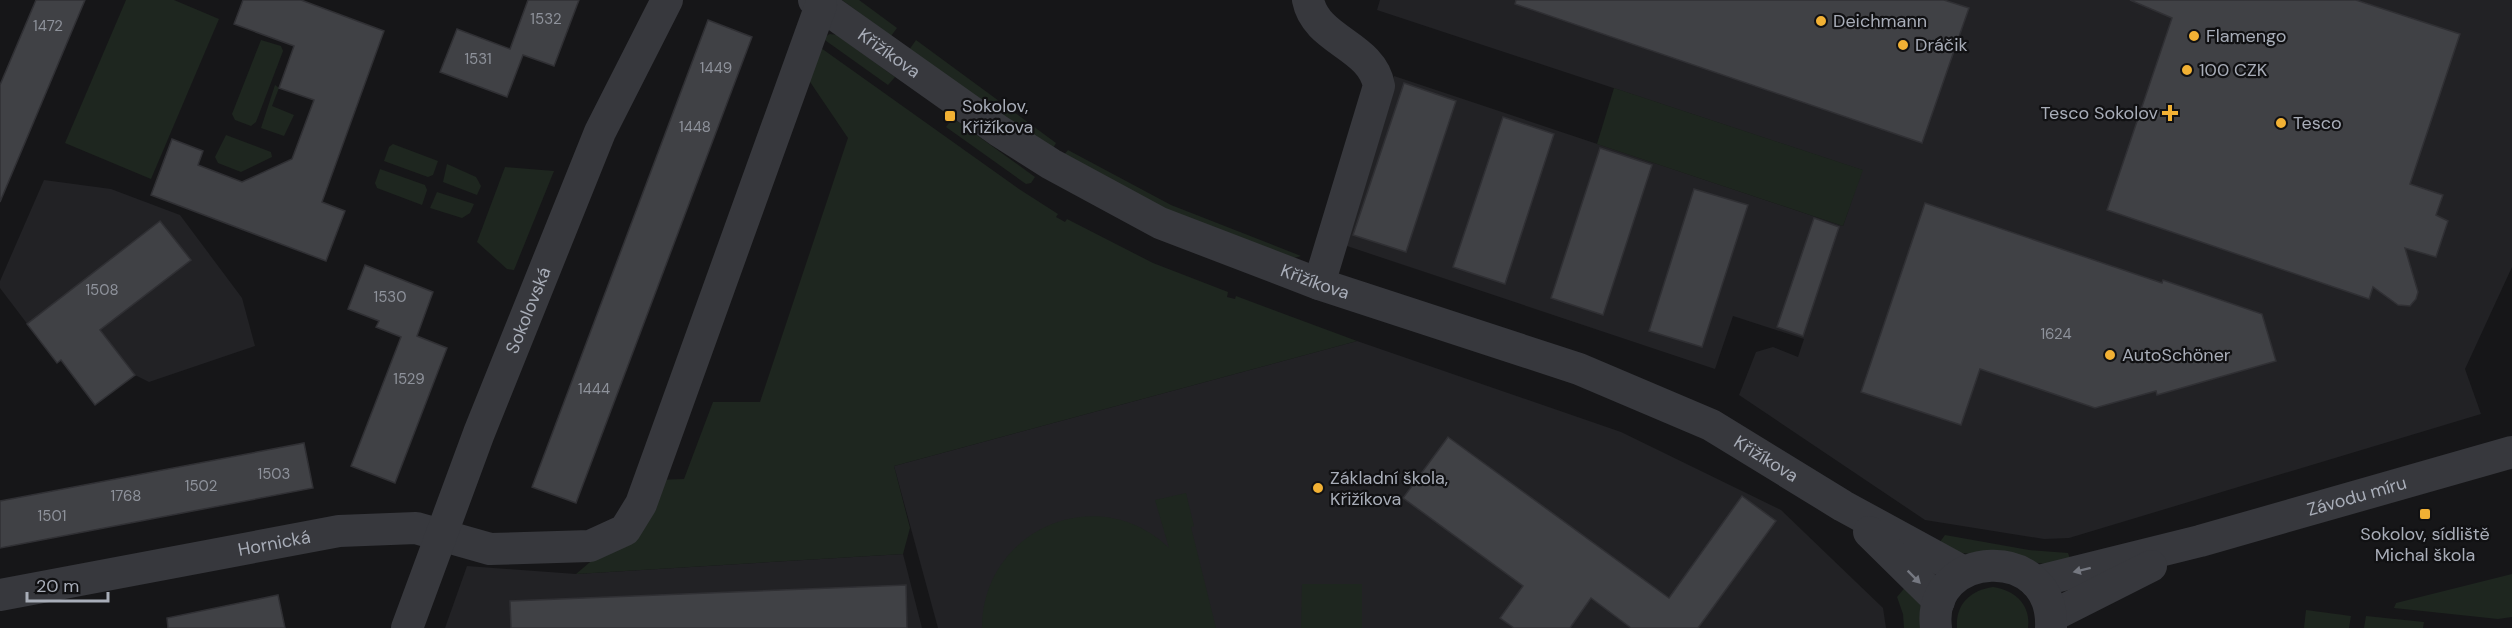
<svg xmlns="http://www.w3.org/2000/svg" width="2512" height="628" font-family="'DM Sans',sans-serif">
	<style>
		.built { fill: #222225 }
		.green { fill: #1e261f }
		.building { fill: #404145; stroke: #303034; stroke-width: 1.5 }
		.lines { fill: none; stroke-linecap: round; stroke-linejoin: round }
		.street { stroke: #37383d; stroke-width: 32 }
		.oneway { fill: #757881 }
		.poi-dot { fill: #f2b134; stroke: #111113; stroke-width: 2 }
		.labels { text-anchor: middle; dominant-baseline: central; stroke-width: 4.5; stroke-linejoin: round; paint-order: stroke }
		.number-label { font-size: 15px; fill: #8e929b }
		.poi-label { font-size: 18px; fill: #a8adb8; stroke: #111113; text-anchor: start }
		.street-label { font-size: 18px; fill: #a8adb8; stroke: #111113 }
	</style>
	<rect width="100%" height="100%" fill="#161618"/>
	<g class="built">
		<polygon points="1380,0 2512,0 2512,267 2465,369 2481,414 2069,538 2044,539 1925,520 1739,395 1756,352 1773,347 1798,357 1804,339 1733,316 1715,369 1338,243 1394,76 1843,226 1862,170 1377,10"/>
		<polygon points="44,180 111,189 180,215 242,298 255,346 149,382 135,375 95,405 61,360 57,363 0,288 0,281"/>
		<polygon points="1357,341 1621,432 1781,510 1883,608 1886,628 938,628 894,466"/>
		<polygon points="903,554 922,628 445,628 467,566 576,574"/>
	</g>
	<g class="green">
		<polygon points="126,0 174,0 219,19 151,179 65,143"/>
		<polygon points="842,0 859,0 897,28 891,36"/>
		<polygon points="830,34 837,35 895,77 888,85 822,38"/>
		<polygon points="261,40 281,46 283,51 256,122 251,126 235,120 232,114"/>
		<polygon points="916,40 1056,143 1052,150 909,50"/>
		<polygon points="814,43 1019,189 1058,214 1056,217 1065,222 1067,219 1153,263 1228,292 1227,297 1235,299 1236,296 1357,341 894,466 910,528 903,554 576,574 610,545 656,480 684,479 713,402 760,402 848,138 802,70"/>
		<polygon points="275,85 279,88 272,106 294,115 284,136 261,128"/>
		<polygon points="1614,88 1863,170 1843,226 1597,144"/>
		<polygon points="953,118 1035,177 1031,183 1026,184 946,127"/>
		<polygon points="226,135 271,152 272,157 241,172 218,163 215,157"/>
		<polygon points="393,144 438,161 433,175 428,177 384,161 389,147"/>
		<polygon points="1068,150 1171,205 1301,256 1287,260 1188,224 1063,156"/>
		<polygon points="447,164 476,177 481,186 477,195 443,182"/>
		<polygon points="505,167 554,171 514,270 507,269 477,242"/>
		<polygon points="380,169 425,185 427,190 422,205 377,188 375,183"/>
		<polygon points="437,192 474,204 470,213 462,218 430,208"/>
		<path d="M1186,493L1194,526L1191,527L1216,628H982C982,530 1098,479 1169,548L1155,500Z"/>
		<polygon points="1945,535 2029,550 2068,553 2072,564 2046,564 1948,551 1937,546"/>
		<polygon points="2512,574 2512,617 2498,619 2394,608 2396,603"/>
		<polygon points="1302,584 1362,584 1362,628 1301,628"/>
		<polygon points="1908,584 1921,606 1920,628 1904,628 1903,614 1897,597"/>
		<path d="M1993,587C2015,590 2031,605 2028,628H1957C1955,604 1971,590 1993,587Z"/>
		<polygon points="2306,610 2351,616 2349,628 2304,628"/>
		<polygon points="2366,616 2424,622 2423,628 2364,628"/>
	</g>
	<g class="building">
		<polygon points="36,0 85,0 0,202 0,85"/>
		<polygon points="243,0 301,0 384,31 322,202 345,211 326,261 151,195 172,139 203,151 198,165 242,182 292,159 314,100 279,88 294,46 234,24"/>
		<polygon points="528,0 579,0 554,66 523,55 507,97 440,72 457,29 510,49"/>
		<polygon points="1516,0 1944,0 1969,8 1922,143 1515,4"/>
		<polygon points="2130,0 2356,0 2460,34 2410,184 2443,195 2436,215 2448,221 2436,257 2405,248 2418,292 2416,299 2410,306 2398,305 2373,287 2369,299 2107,210 2172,18"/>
		<polygon points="708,20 752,37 576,503 532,487"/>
		<polygon points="1404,83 1456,101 1406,252 1353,235"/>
		<polygon points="1503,117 1554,134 1505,284 1453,267"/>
		<polygon points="1600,148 1652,165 1603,315 1551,298"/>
		<polygon points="1694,189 1748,205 1702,347 1649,331"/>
		<polygon points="1925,203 2162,283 2163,280 2262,314 2276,361 2157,395 2156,391 2095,408 1980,369 1961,425 1861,392"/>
		<polygon points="1814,218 1839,227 1803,336 1777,327"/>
		<polygon points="160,221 191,260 100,330 135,375 95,405 61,360 57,363 27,324"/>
		<polygon points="365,265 433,292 417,336 447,348 395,483 351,466 401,337 376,327 379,321 348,309"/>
		<polygon points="1448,437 1669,598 1742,496 1776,521 1698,628 1631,628 1591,598 1570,628 1514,628 1500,618 1523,586 1403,498"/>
		<polygon points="304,443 313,488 0,548 0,501"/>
		<polygon points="906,585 907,628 511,628 510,601"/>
		<polygon points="278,595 285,628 168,628 167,618"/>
	</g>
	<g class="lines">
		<g class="street">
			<path id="s1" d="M814,0L999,131L1051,164L1160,223L1319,284L1579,369L1711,425L1843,506L1964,572"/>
			<path d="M1308,0C1316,41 1372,45 1379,86L1319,284"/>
			<polyline points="1869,532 1939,601"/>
			<path id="s2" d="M2035,582L2200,541L2512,452"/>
			<path id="s3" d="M0,595L339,531L416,528L490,549L590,546L625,530L641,504L821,5"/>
			<polyline points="2052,616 2151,566"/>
			<path id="s4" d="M407,628L479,433L600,132L667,0"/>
			<path d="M1936,628C1926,549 2055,541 2051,628"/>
		</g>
	</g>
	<defs><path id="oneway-solid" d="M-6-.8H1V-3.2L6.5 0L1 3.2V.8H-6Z" transform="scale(1.5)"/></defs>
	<g class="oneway">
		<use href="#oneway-solid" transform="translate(2082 570) rotate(166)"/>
		<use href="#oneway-solid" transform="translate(1914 577) rotate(45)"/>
	</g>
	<g class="poi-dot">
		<circle cx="1821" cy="21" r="6"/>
		<circle cx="2194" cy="36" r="6"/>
		<circle cx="1903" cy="45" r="6"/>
		<circle cx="2187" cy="70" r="6"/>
		<path d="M2167 104h6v6h6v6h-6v6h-6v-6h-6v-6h6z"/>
		<rect x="944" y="110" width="12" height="12" rx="3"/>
		<circle cx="2281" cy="123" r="6"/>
		<circle cx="2110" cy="355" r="6"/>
		<circle cx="1318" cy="488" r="6"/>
		<rect x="2419" y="508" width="12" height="12" rx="3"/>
	</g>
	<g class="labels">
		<g class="number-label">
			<text x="546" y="19">1532</text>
			<text x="48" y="26">1472</text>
			<text x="478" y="59">1531</text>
			<text x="716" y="68">1449</text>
			<text x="695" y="127">1448</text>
			<text x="102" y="290">1508</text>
			<text x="390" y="297">1530</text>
			<text x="2056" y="334">1624</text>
			<text x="409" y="379">1529</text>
			<text x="594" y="389">1444</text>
			<text x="274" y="474">1503</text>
			<text x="201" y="486">1502</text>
			<text x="126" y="496">1768</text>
			<text x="52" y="516">1501</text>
		</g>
		<g class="poi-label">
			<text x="1833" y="21">Deichmann</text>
			<text x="2206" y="36">Flamengo</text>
			<text x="1915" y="45">Dráčik</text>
			<text x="2199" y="70">100 CZK</text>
			<text x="962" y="106">Sokolov,<tspan x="962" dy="21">Křižíkova</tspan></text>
			<text x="2158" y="113" text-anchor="end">Tesco Sokolov</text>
			<text x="2293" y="123">Tesco</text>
			<text x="2122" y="355">AutoSchöner</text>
			<text x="1330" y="478">Základní škola,<tspan x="1330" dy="21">Křižíkova</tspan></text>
			<text x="2425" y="534" text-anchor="middle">Sokolov, sídliště<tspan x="2425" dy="21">Michal škola</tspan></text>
		</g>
		<g class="street-label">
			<text stroke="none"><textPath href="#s1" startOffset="92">Křižíkova</textPath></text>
			<text stroke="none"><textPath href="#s1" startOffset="578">Křižíkova</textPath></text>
			<text stroke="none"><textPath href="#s4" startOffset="340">Sokolovská</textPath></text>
			<text stroke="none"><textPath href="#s1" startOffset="1064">Křižíkova</textPath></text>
			<text stroke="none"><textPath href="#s2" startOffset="333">Závodu míru</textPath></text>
			<text stroke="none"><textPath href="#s3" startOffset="279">Hornická</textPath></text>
		</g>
	</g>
	<path d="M27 592v9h81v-9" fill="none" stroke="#a8adb8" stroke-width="3"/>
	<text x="36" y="592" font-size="18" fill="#a8adb8" stroke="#111113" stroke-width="4.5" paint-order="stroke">20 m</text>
</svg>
